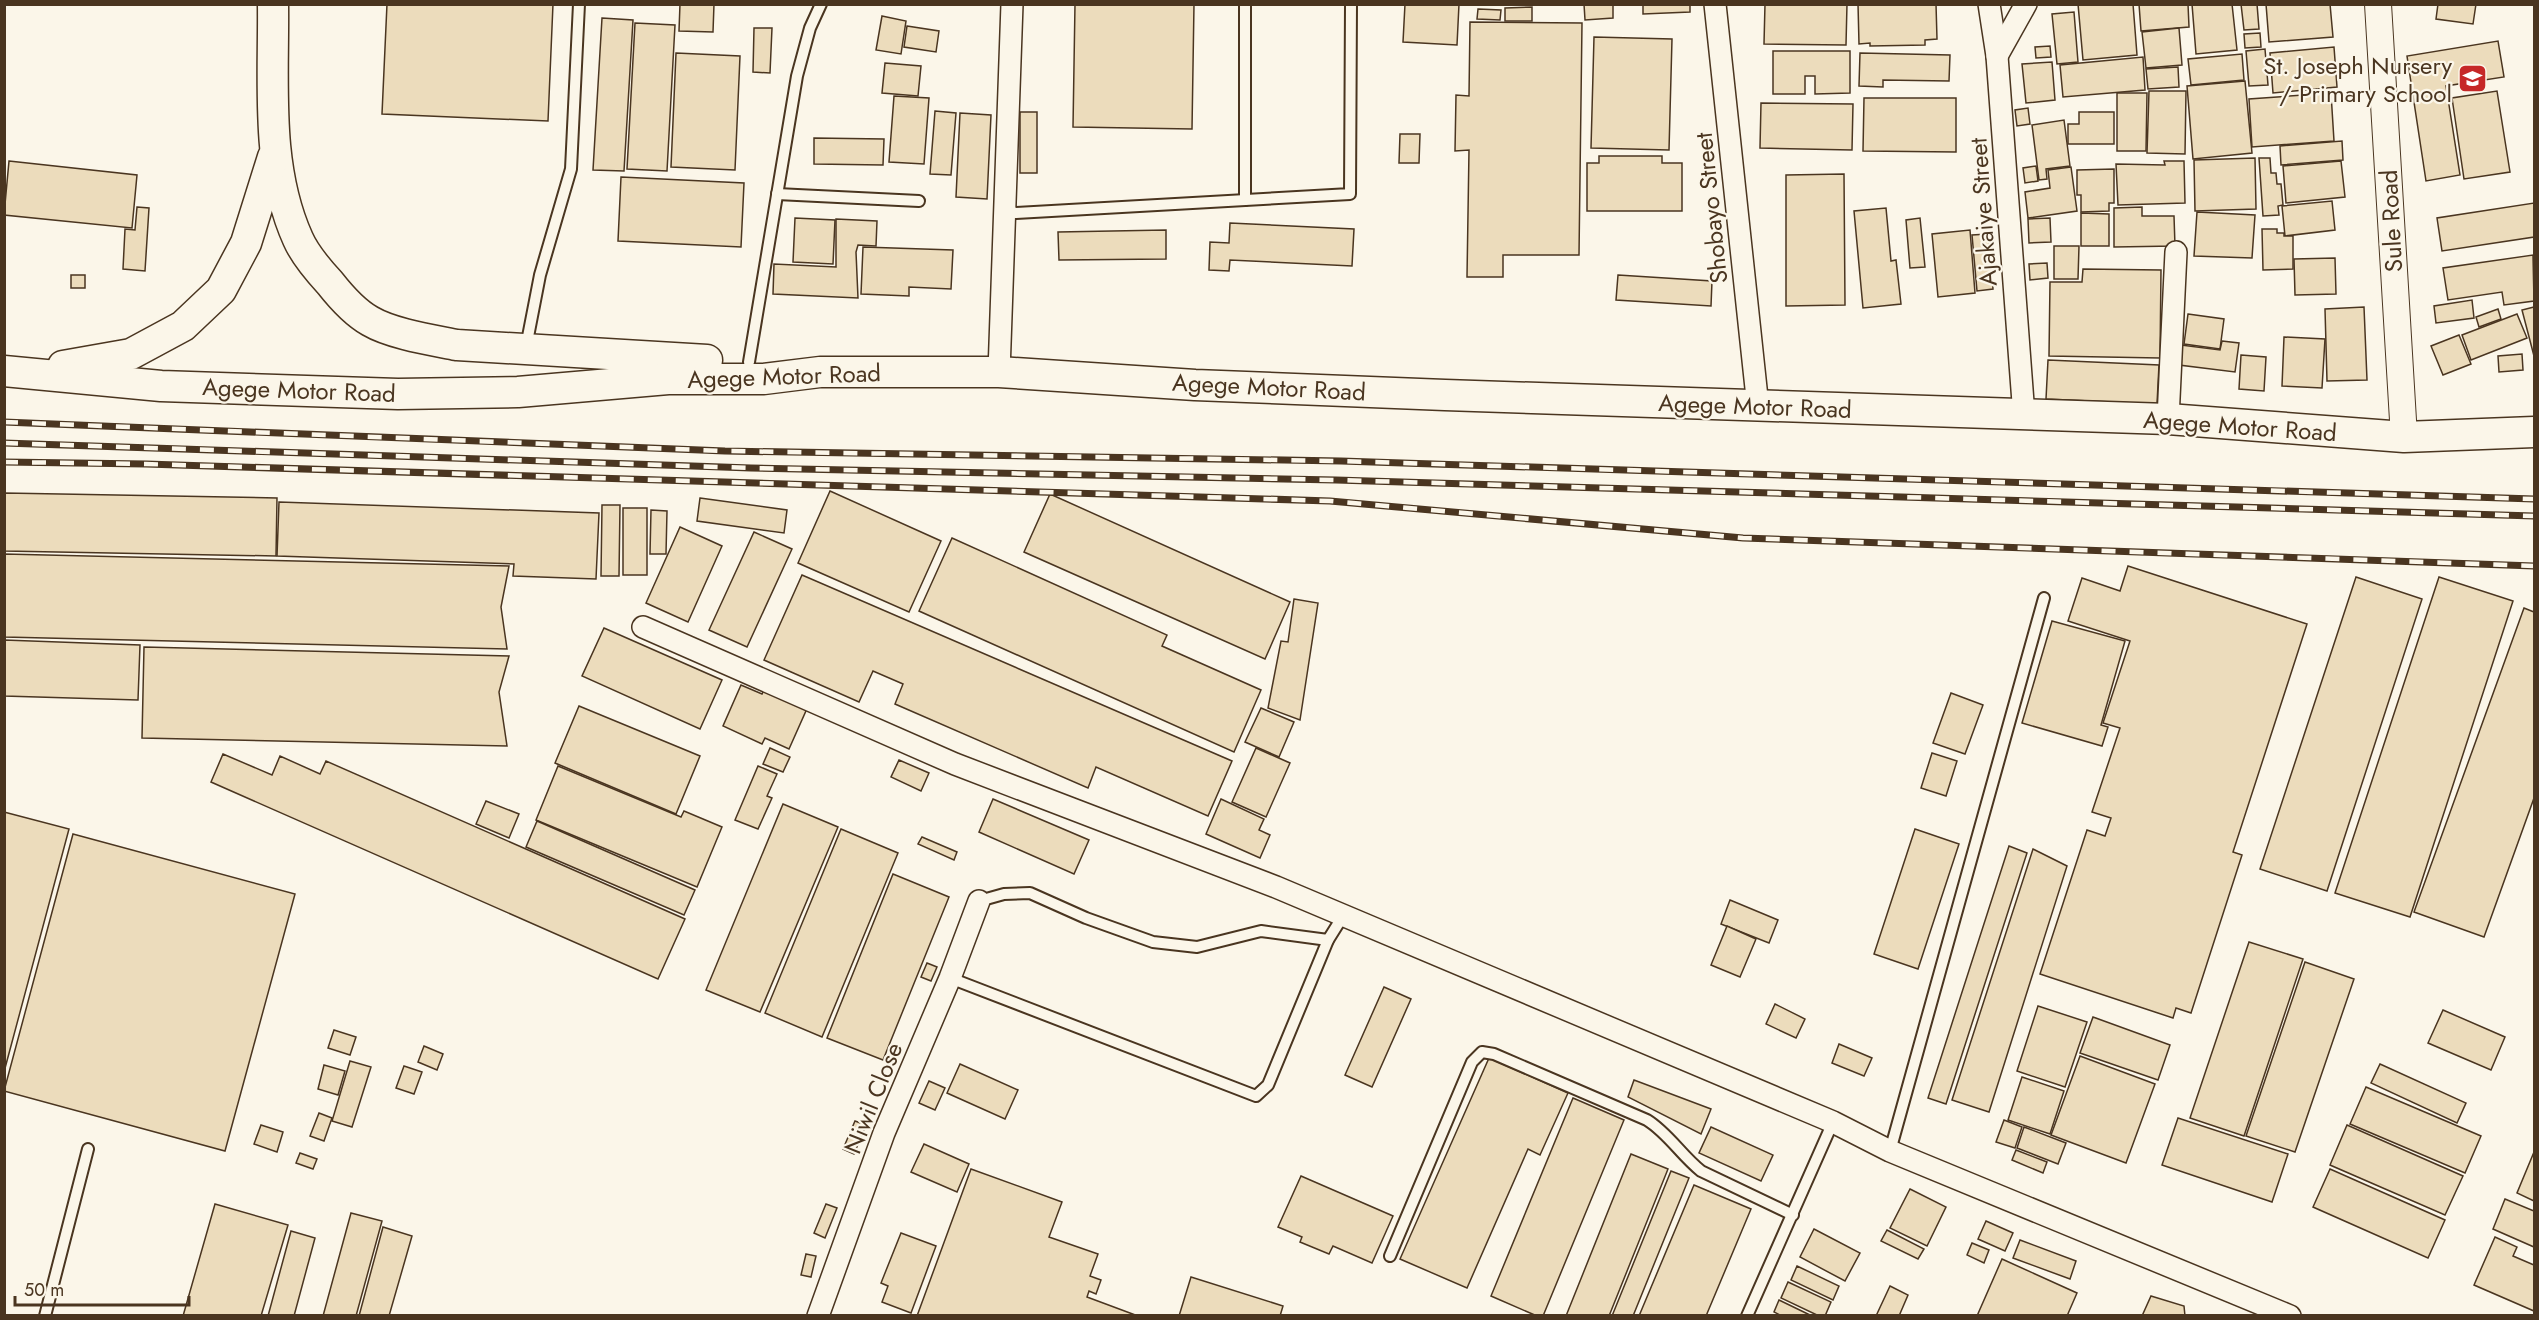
<svg xmlns="http://www.w3.org/2000/svg" width="2539" height="1320" font-family="Jost,sans-serif">
	<style>
		.building { fill: #ecdcbc; stroke: #4a3520; stroke-width: 1.5 }
		.lines { fill: none; stroke-linecap: round; stroke-linejoin: round }
		.service-casing { stroke: #4a3520; stroke-width: 14 }
		.minor-casing { stroke: #4a3520; stroke-width: 24 }
		.tertiary-casing { stroke: #4a3520; stroke-width: 28 }
		.secondary-casing { stroke: #4a3520; stroke-width: 33 }
		.service { stroke: #fbf6e9; stroke-width: 10 }
		.minor { stroke: #fbf6e9; stroke-width: 21 }
		.tertiary { stroke: #fbf6e9; stroke-width: 26 }
		.secondary { stroke: #fbf6e9; stroke-width: 30 }
		.rail-casing { stroke: #4a3520; stroke-width: 7 }
		.rail { stroke: #fbf6e9; stroke-width: 4.5; stroke-dasharray: 14; stroke-linecap: butt }
		.labels { text-anchor: middle; dominant-baseline: central; stroke-width: 4.5; stroke-linejoin: round; paint-order: stroke }
		.poi-label { font-size: 24px; fill: #4a3520; stroke: #fbf6e9; text-anchor: end }
		.street-label { font-size: 24px; fill: #4a3520; stroke: #fbf6e9 }
	</style>
	<rect width="100%" height="100%" fill="#fbf6e9"/>
	<g class="building">
		<polygon points="387,4 553,4 548,121 382,114"/>
		<polygon points="680,4 714,4 713,32 679,31"/>
		<polygon points="1075,4 1194,4 1192,129 1073,127"/>
		<polygon points="1405,4 1459,4 1457,45 1403,42"/>
		<polygon points="1584,4 1613,4 1613,18 1585,20"/>
		<polygon points="1643,4 1690,4 1690,12 1643,14"/>
		<polygon points="1765,4 1847,4 1846,45 1764,44"/>
		<polygon points="1858,4 1936,4 1937,39 1925,40 1925,45 1870,46 1870,43 1859,44"/>
		<polygon points="2078,4 2133,4 2137,55 2083,60"/>
		<polygon points="2139,4 2188,4 2189,27 2141,31"/>
		<polygon points="2192,4 2232,4 2237,50 2196,54"/>
		<polygon points="2241,4 2257,4 2259,29 2244,30"/>
		<polygon points="2266,4 2330,4 2333,37 2269,42"/>
		<polygon points="2438,4 2476,4 2473,24 2436,19"/>
		<polygon points="1532,7 1532,21 1505,21 1505,8"/>
		<polygon points="1478,9 1501,10 1500,20 1477,19"/>
		<polygon points="2074,12 2078,62 2057,64 2052,14"/>
		<polygon points="882,16 906,21 901,54 876,50"/>
		<polygon points="602,18 633,20 624,171 593,170"/>
		<polygon points="1470,22 1582,23 1579,255 1503,255 1503,277 1467,277 1469,150 1455,151 1456,95 1469,96"/>
		<polygon points="635,23 675,25 667,171 627,169"/>
		<polygon points="907,26 939,31 936,52 904,47"/>
		<polygon points="754,28 772,28 770,73 753,72"/>
		<polygon points="2179,28 2182,65 2146,68 2142,32"/>
		<polygon points="2260,33 2261,47 2245,48 2244,34"/>
		<polygon points="1594,37 1672,39 1669,150 1591,148"/>
		<polygon points="2498,41 2504,77 2446,86 2460,175 2426,181 2407,56"/>
		<polygon points="2050,46 2051,57 2036,58 2035,47"/>
		<polygon points="2334,47 2337,87 2273,93 2270,53"/>
		<polygon points="2265,49 2268,85 2249,86 2246,51"/>
		<polygon points="1773,51 1850,51 1850,93 1815,94 1815,76 1805,76 1805,94 1773,94"/>
		<polygon points="676,53 740,56 735,170 671,167"/>
		<polygon points="1860,53 1950,55 1949,81 1883,80 1883,87 1859,86"/>
		<polygon points="2242,54 2244,80 2191,85 2188,59"/>
		<polygon points="2143,57 2145,90 2063,97 2060,65"/>
		<polygon points="2052,62 2055,100 2026,103 2022,64"/>
		<polygon points="885,63 921,66 918,96 882,93"/>
		<polygon points="2178,67 2179,87 2148,89 2146,69"/>
		<polygon points="2245,81 2252,153 2193,159 2187,86"/>
		<polygon points="2149,91 2186,91 2185,154 2147,153"/>
		<polygon points="2497,91 2510,172 2464,179 2452,98"/>
		<polygon points="2117,93 2147,93 2146,151 2117,151"/>
		<polygon points="2331,93 2334,141 2252,147 2249,99"/>
		<polygon points="894,96 929,98 924,164 889,162"/>
		<polygon points="1864,98 1956,98 1956,152 1863,151"/>
		<polygon points="1761,103 1853,104 1852,150 1760,148"/>
		<polygon points="2028,108 2030,124 2017,126 2015,110"/>
		<polygon points="935,111 956,113 951,175 930,174"/>
		<rect x="1020" y="112" width="17" height="61"/>
		<polygon points="2079,112 2114,112 2114,144 2068,144 2068,124 2079,124"/>
		<polygon points="960,113 991,115 987,199 956,197"/>
		<polygon points="2064,120 2070,166 2046,169 2047,179 2039,180 2032,125"/>
		<polygon points="1400,134 1420,134 1419,163 1399,163"/>
		<polygon points="814,138 884,139 883,165 814,164"/>
		<polygon points="2342,141 2343,160 2281,165 2280,146"/>
		<polygon points="1599,156 1662,156 1662,163 1682,163 1682,211 1587,211 1587,163 1599,163"/>
		<polygon points="2255,158 2256,209 2195,211 2194,160"/>
		<polygon points="2259,158 2270,158 2271,173 2276,173 2277,184 2281,184 2283,205 2278,206 2279,215 2263,216"/>
		<polygon points="9,161 137,175 132,228 4,215"/>
		<polygon points="2164,161 2184,161 2185,203 2118,205 2116,164 2165,165"/>
		<polygon points="2341,161 2345,197 2286,203 2283,166"/>
		<polygon points="2036,166 2038,181 2025,183 2023,168"/>
		<polygon points="2071,167 2077,211 2028,218 2025,192 2050,188 2048,170"/>
		<polygon points="2114,169 2114,203 2109,203 2109,211 2081,212 2081,195 2077,195 2077,170"/>
		<polygon points="1844,174 1845,305 1786,306 1786,175"/>
		<polygon points="621,177 744,183 741,247 618,241"/>
		<polygon points="2332,201 2335,230 2285,236 2282,206"/>
		<polygon points="2534,203 2534,237 2442,251 2437,218"/>
		<polygon points="137,207 149,208 145,271 123,269 125,229 135,230"/>
		<polygon points="2142,207 2142,216 2174,216 2175,246 2114,247 2114,208"/>
		<polygon points="1886,208 1891,261 1896,260 1901,304 1863,308 1854,211"/>
		<polygon points="2197,212 2255,215 2252,258 2194,256"/>
		<polygon points="2081,213 2109,214 2109,246 2081,246"/>
		<polygon points="795,218 835,220 833,264 793,262"/>
		<polygon points="1920,218 1925,267 1910,268 1906,220"/>
		<polygon points="2050,218 2051,242 2029,243 2028,219"/>
		<polygon points="836,219 877,221 876,246 858,245 856,252 858,298 773,294 774,264 836,267"/>
		<polygon points="1230,223 1354,229 1352,266 1230,260 1229,271 1209,270 1210,242 1229,243"/>
		<polygon points="2262,229 2277,229 2277,233 2284,233 2284,236 2293,236 2293,269 2263,270"/>
		<polygon points="1166,230 1166,259 1059,260 1058,232"/>
		<polygon points="1970,230 1975,293 1938,297 1932,234"/>
		<polygon points="1988,234 1993,289 1977,291 1972,235"/>
		<polygon points="2054,246 2079,246 2078,279 2054,279"/>
		<polygon points="863,247 953,250 951,289 909,287 909,296 861,294"/>
		<polygon points="2533,255 2534,301 2504,305 2502,292 2448,300 2443,268"/>
		<polygon points="2335,258 2336,294 2295,295 2294,259"/>
		<polygon points="2047,263 2048,278 2030,280 2029,264"/>
		<polygon points="2083,269 2161,270 2160,358 2049,356 2050,282 2082,282"/>
		<rect x="71" y="275" width="14" height="13"/>
		<polygon points="1618,275 1712,281 1711,306 1616,300"/>
		<polygon points="2472,300 2474,318 2436,323 2434,306"/>
		<polygon points="2364,307 2367,380 2327,381 2325,309"/>
		<polygon points="2534,307 2534,356 2522,310"/>
		<polygon points="2498,309 2501,319 2479,327 2476,317"/>
		<polygon points="2188,314 2224,319 2220,349 2184,344"/>
		<polygon points="2517,314 2527,338 2471,360 2462,335"/>
		<polygon points="2459,335 2471,364 2443,375 2431,346"/>
		<polygon points="2284,337 2325,339 2322,388 2282,386"/>
		<polygon points="2222,341 2239,343 2235,372 2179,365 2181,345 2220,350"/>
		<polygon points="2522,354 2523,370 2499,372 2498,356"/>
		<polygon points="2241,355 2266,357 2264,391 2239,389"/>
		<polygon points="2048,360 2159,365 2157,404 2046,399"/>
		<polygon points="830,491 941,541 909,612 798,563"/>
		<polygon points="4,493 277,498 276,556 4,551"/>
		<polygon points="1050,494 1290,602 1265,659 1024,552"/>
		<polygon points="700,498 787,510 784,533 697,521"/>
		<polygon points="279,502 599,513 596,579 513,576 514,564 277,556"/>
		<polygon points="602,505 620,505 619,576 601,576"/>
		<rect x="623" y="508" width="24" height="67"/>
		<polygon points="651,510 667,511 666,554 650,554"/>
		<polygon points="680,527 722,546 688,622 646,603"/>
		<polygon points="754,532 792,549 747,647 709,630"/>
		<polygon points="952,538 1167,635 1162,646 1261,690 1234,752 919,611"/>
		<polygon points="4,554 509,566 501,607 507,649 4,637"/>
		<polygon points="2128,566 2307,624 2233,852 2242,855 2191,1013 2176,1008 2173,1018 2040,974 2087,830 2105,836 2111,818 2092,812 2120,728 2103,723 2130,641 2068,621 2082,578 2120,591"/>
		<polygon points="802,575 1232,761 1208,816 1096,767 1088,788 895,704 903,684 873,671 859,702 764,660"/>
		<polygon points="2356,577 2422,599 2327,891 2260,869"/>
		<polygon points="2439,577 2513,601 2410,917 2335,893"/>
		<polygon points="1294,599 1318,603 1300,720 1268,708 1281,641 1288,642"/>
		<polygon points="2524,608 2534,612 2534,798 2484,937 2414,912"/>
		<polygon points="2052,621 2125,641 2101,725 2108,727 2102,746 2022,723"/>
		<polygon points="604,628 722,680 700,729 582,676"/>
		<polygon points="4,640 140,645 138,700 4,696"/>
		<polygon points="144,647 509,656 499,692 507,746 142,738"/>
		<polygon points="767,684 809,704 789,749 765,738 762,744 723,726 741,685 762,694"/>
		<polygon points="1951,693 1983,705 1965,754 1933,743"/>
		<polygon points="579,706 700,756 676,814 555,763"/>
		<polygon points="1261,708 1294,722 1279,757 1245,742"/>
		<polygon points="770,748 790,757 783,772 763,764"/>
		<polygon points="1256,748 1290,763 1266,817 1232,802"/>
		<polygon points="1932,753 1957,761 1946,796 1921,788"/>
		<polygon points="223,754 272,775 280,756 320,774 326,761 685,919 658,979 211,782"/>
		<polygon points="899,760 929,773 921,791 891,777"/>
		<polygon points="558,766 681,817 684,811 722,827 697,887 536,820"/>
		<polygon points="758,766 777,774 767,796 772,798 758,829 735,820"/>
		<polygon points="993,799 1089,840 1074,874 979,832"/>
		<polygon points="1221,799 1264,819 1259,830 1270,835 1260,858 1206,834"/>
		<polygon points="486,801 519,814 509,838 476,824"/>
		<polygon points="783,804 838,827 760,1012 706,990"/>
		<polygon points="4,812 69,829 4,1072"/>
		<polygon points="537,821 695,890 684,915 526,847"/>
		<polygon points="841,829 898,853 822,1037 765,1013"/>
		<polygon points="1915,829 1959,844 1918,969 1874,954"/>
		<polygon points="73,834 295,894 225,1151 4,1091"/>
		<polygon points="922,837 957,852 954,860 918,844"/>
		<polygon points="2009,846 2027,853 1946,1104 1928,1098"/>
		<polygon points="2033,849 2067,866 1989,1112 1952,1100"/>
		<polygon points="893,874 949,897 883,1060 827,1038"/>
		<polygon points="1730,900 1778,920 1769,943 1721,924"/>
		<polygon points="1727,926 1756,939 1740,977 1711,965"/>
		<polygon points="2249,942 2303,959 2244,1136 2190,1118"/>
		<polygon points="2305,962 2354,979 2295,1152 2246,1136"/>
		<polygon points="927,963 937,967 931,981 921,977"/>
		<polygon points="1384,987 1411,999 1372,1087 1345,1075"/>
		<polygon points="1775,1004 1805,1019 1796,1038 1766,1024"/>
		<polygon points="2038,1006 2087,1022 2065,1087 2017,1071"/>
		<polygon points="2443,1010 2505,1037 2491,1070 2428,1043"/>
		<polygon points="2093,1017 2170,1045 2158,1080 2080,1053"/>
		<polygon points="334,1030 356,1037 350,1055 328,1048"/>
		<polygon points="1839,1044 1872,1058 1864,1076 1832,1063"/>
		<polygon points="424,1046 443,1054 437,1070 418,1062"/>
		<polygon points="2080,1056 2155,1084 2126,1163 2051,1135"/>
		<polygon points="1489,1058 1568,1093 1540,1155 1528,1149 1467,1288 1400,1259"/>
		<polygon points="350,1061 371,1067 352,1127 332,1121"/>
		<polygon points="960,1064 1018,1090 1005,1119 947,1093"/>
		<polygon points="2380,1064 2466,1103 2457,1123 2371,1083"/>
		<polygon points="324,1065 345,1071 338,1095 318,1089"/>
		<polygon points="404,1066 422,1072 414,1094 396,1088"/>
		<polygon points="2022,1077 2064,1091 2050,1134 2008,1120"/>
		<polygon points="1634,1080 1711,1109 1701,1134 1628,1097"/>
		<polygon points="929,1081 945,1088 935,1110 919,1103"/>
		<polygon points="2366,1087 2481,1136 2465,1173 2350,1124"/>
		<polygon points="1573,1098 1624,1120 1543,1316 1537,1316 1491,1296"/>
		<polygon points="319,1113 332,1118 324,1141 310,1136"/>
		<polygon points="2178,1118 2288,1154 2272,1202 2162,1165"/>
		<polygon points="2004,1120 2022,1127 2015,1148 1996,1142"/>
		<polygon points="855,1121 866,1125 854,1154 843,1149"/>
		<polygon points="261,1125 283,1132 277,1152 254,1144"/>
		<polygon points="2347,1125 2463,1176 2445,1215 2330,1165"/>
		<polygon points="1711,1127 1773,1155 1761,1181 1699,1153"/>
		<polygon points="2024,1127 2066,1143 2058,1164 2017,1148"/>
		<polygon points="924,1144 969,1164 957,1192 911,1172"/>
		<polygon points="2016,1150 2047,1162 2043,1173 2012,1160"/>
		<polygon points="2534,1152 2534,1201 2517,1193"/>
		<polygon points="300,1153 317,1159 313,1169 296,1163"/>
		<polygon points="1631,1154 1668,1169 1609,1316 1566,1316"/>
		<polygon points="971,1169 1062,1202 1049,1237 1098,1254 1090,1276 1101,1280 1096,1294 1089,1291 1087,1297 1138,1316 917,1316"/>
		<polygon points="2330,1169 2445,1220 2428,1258 2313,1207"/>
		<polygon points="1671,1171 1689,1178 1633,1316 1612,1316"/>
		<polygon points="1301,1176 1393,1216 1372,1263 1333,1246 1329,1254 1300,1242 1302,1237 1278,1227"/>
		<polygon points="1694,1185 1751,1209 1706,1316 1639,1316"/>
		<polygon points="1910,1189 1946,1207 1927,1246 1890,1228"/>
		<polygon points="2505,1199 2534,1211 2534,1247 2493,1229"/>
		<polygon points="215,1204 288,1225 261,1316 183,1316"/>
		<polygon points="826,1204 837,1208 825,1238 814,1233"/>
		<polygon points="351,1213 382,1221 356,1316 323,1316"/>
		<polygon points="1986,1221 2013,1233 2005,1251 1978,1239"/>
		<polygon points="383,1227 412,1236 389,1316 359,1316"/>
		<polygon points="1814,1229 1860,1253 1845,1281 1800,1257"/>
		<polygon points="1887,1230 1924,1249 1918,1259 1881,1241"/>
		<polygon points="291,1231 315,1238 294,1316 268,1316"/>
		<polygon points="901,1233 936,1246 911,1313 882,1302 888,1286 881,1283"/>
		<polygon points="2495,1237 2517,1247 2513,1256 2534,1265 2534,1311 2474,1285"/>
		<polygon points="2020,1240 2076,1261 2070,1279 2013,1258"/>
		<polygon points="1972,1243 1989,1250 1984,1263 1967,1255"/>
		<polygon points="806,1254 816,1256 811,1277 801,1275"/>
		<polygon points="2002,1259 2077,1293 2067,1316 1977,1316"/>
		<polygon points="1797,1266 1839,1286 1833,1300 1791,1280"/>
		<polygon points="1191,1277 1283,1306 1280,1316 1179,1316"/>
		<polygon points="1788,1282 1831,1302 1825,1316 1819,1316 1781,1298"/>
		<polygon points="1890,1286 1908,1295 1899,1316 1876,1316"/>
		<polygon points="2151,1296 2184,1306 2185,1316 2142,1316"/>
		<polygon points="1779,1300 1812,1316 1782,1316 1774,1312"/>
	</g>
	<g class="lines">
		<defs>
			<g id="service">
				<polyline points="777,194 919,201"/>
				<polyline points="1245,200 1245,4"/>
				<polyline points="1006,210 1016,213 1350,194 1351,4"/>
				<polyline points="526,347 540,275 571,169 579,4"/>
				<polyline points="749,362 797,76 810,28 821,4"/>
				<polyline points="979,901 1004,894 1030,893 1086,918 1153,942 1197,947 1261,931 1328,940"/>
				<polyline points="950,978 1256,1096 1268,1085 1328,940 1343,916"/>
				<polyline points="1890,1151 2044,598"/>
				<path d="M1390,1256L1472,1062L1482,1052L1494,1054L1647,1120C1668,1133 1681,1155 1701,1171L1793,1215"/>
				<polyline points="45,1316 88,1149"/>
				<polyline points="1747,1316 1833,1122"/>
			</g>
			<g id="minor">
				<polyline points="1715,4 1758,407"/>
				<polyline points="1989,4 1997,56 2024,416"/>
				<polyline points="1997,56 2026,4"/>
				<polyline points="999,372 1012,4"/>
				<polyline points="2168,419 2176,252"/>
				<polyline points="643,627 955,764 1276,887 1833,1122 1890,1151 2290,1316"/>
				<polyline points="818,1316 884,1133 950,978 979,901"/>
			</g>
			<polyline id="tertiary" points="2378,4 2404,437"/>
			<g id="secondary">
				<path d="M273,4C274,82 265,166 298,239C305,255 318,270 330,283C341,297 354,312 370,321C392,334 432,340 457,345L707,360"/>
				<polyline points="63,366 131,354 183,326 221,290 246,243 273,157"/>
				<polyline points="4,371 161,386 398,394 518,392 668,379 764,379 820,372 999,372 1195,385 1445,395 2168,419 2404,437 2534,432"/>
			</g>
		</defs>
		<use href="#service" class="service-casing"/>
		<use href="#minor" class="minor-casing"/>
		<use href="#tertiary" class="tertiary-casing"/>
		<use href="#secondary" class="secondary-casing"/>
		<use href="#service" class="service"/>
		<use href="#minor" class="minor"/>
		<use href="#tertiary" class="tertiary"/>
		<use href="#secondary" class="secondary"/>
		<defs>
			<g id="rail">
				<polyline points="4,422 725,451 1341,461 2534,499"/>
				<polyline points="4,443 751,468 1336,480 2534,516"/>
				<polyline points="4,462 146,464 1330,501 1743,538 2534,566"/>
			</g>
		</defs>
		<use href="#rail" class="rail-casing"/>
		<use href="#rail" class="rail"/>
	</g>
	<defs>
		<symbol id="school-square" viewBox="-11 -11 22 22"><rect x="-9" y="-9" width="18" height="18" rx="4" fill="#c62828" stroke="#fbf6e9"/><path d="M0-5L7-2L0 1L-7-2ZM-4 1L0 2.5L4 1V4Q0 6-4 4Z" fill="#fff"/></symbol>
	</defs>
	<g fill-rule="evenodd">
		<use href="#school-square" x="2456" y="62" width="33" height="33"/>
	</g>
	<g class="labels">
		<g class="poi-label">
			<text x="2452" y="65">St. Joseph Nursery<tspan x="2452" dy="28">/ Primary School</tspan></text>
		</g>
		<g class="street-label">
			<text transform="translate(1711 208) rotate(-96)">Shobayo Street</text>
			<text transform="translate(1983 212) rotate(-94)">Ajakaiye Street</text>
			<text transform="translate(2391 221) rotate(-93)">Sule Road</text>
			<text transform="translate(784 376) rotate(-2)">Agege Motor Road</text>
			<text transform="translate(1269 387) rotate(3)">Agege Motor Road</text>
			<text transform="translate(299 390) rotate(2)">Agege Motor Road</text>
			<text transform="translate(1755 406) rotate(2)">Agege Motor Road</text>
			<text transform="translate(2240 426) rotate(4)">Agege Motor Road</text>
			<text transform="translate(873 1098) rotate(-68)">Niwil Close</text>
		</g>
	</g>
	<rect width="2539" height="1320" fill="none" stroke="#4a3520" stroke-width="12"/>
	<path d="M15 1296v9h174v-9" fill="none" stroke="#4a3520" stroke-width="3"/>
	<text x="24" y="1296" font-size="18" fill="#4a3520" stroke="#fbf6e9" stroke-width="4.5" paint-order="stroke">50 m</text>
</svg>
